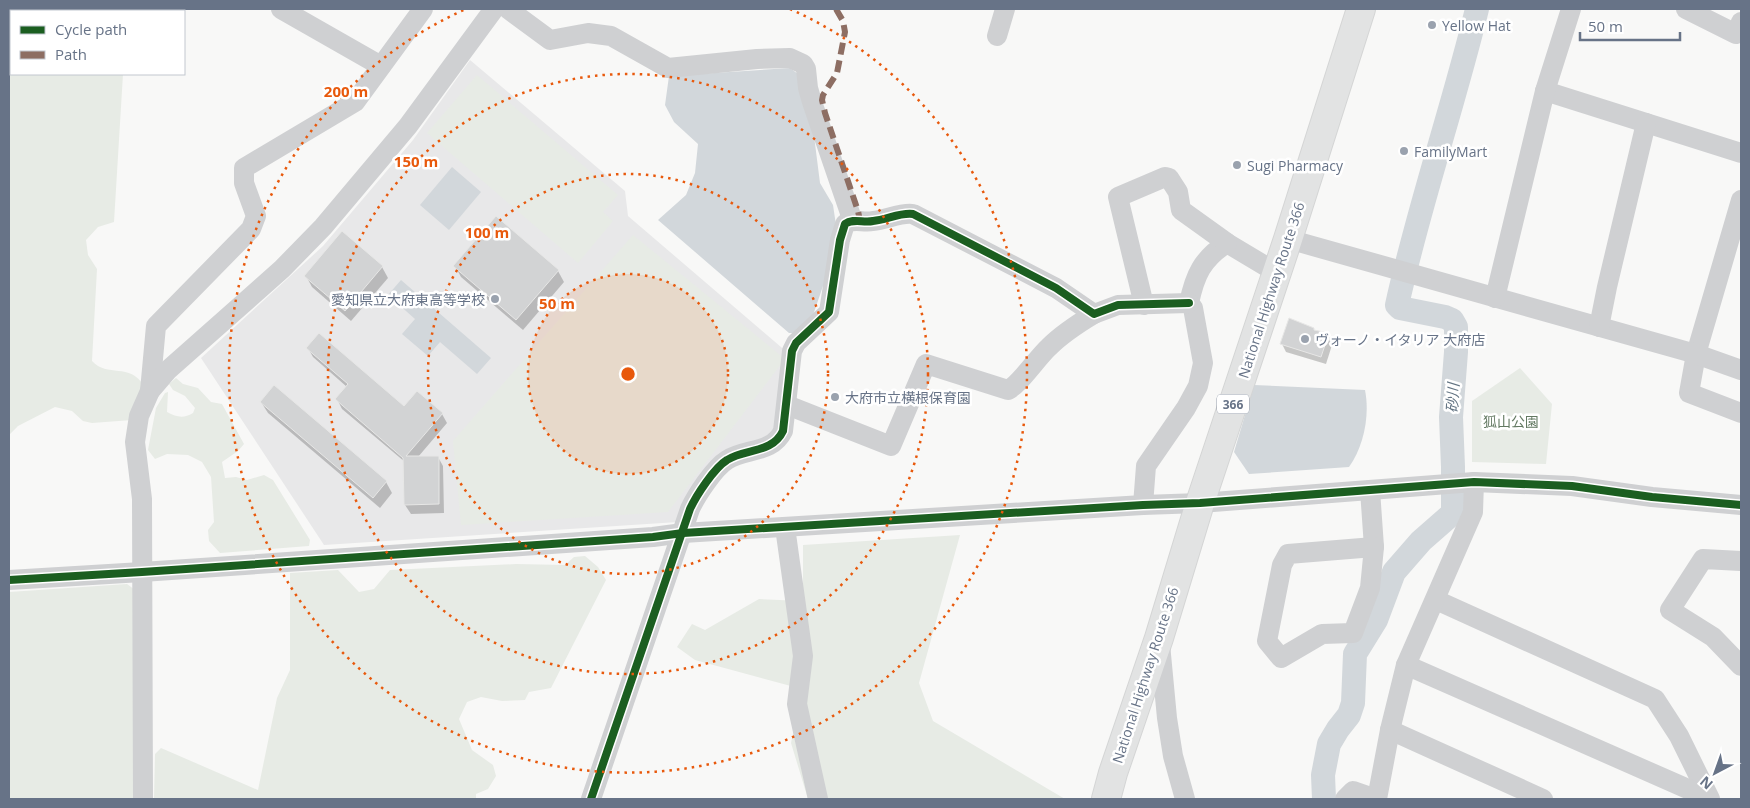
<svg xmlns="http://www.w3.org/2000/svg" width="1750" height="808" font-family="'Open Sans','Noto Sans JP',sans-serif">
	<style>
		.built { fill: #e8e8e9 }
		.green { fill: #e7ebe5 }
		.water { fill: #d2d7db }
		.shadow { fill: #0003 }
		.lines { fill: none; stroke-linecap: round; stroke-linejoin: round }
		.river { stroke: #d2d7db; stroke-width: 24 }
		.building { fill: #d2d3d4; stroke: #e7e7e6 }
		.highway-casing { stroke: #d4d5d5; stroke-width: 30 }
		.minor { stroke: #cfd0d2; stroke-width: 20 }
		.highway { stroke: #e2e3e3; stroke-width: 28 }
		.quiet { stroke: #8d6e63; stroke-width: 6; stroke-dasharray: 12 6; stroke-linecap: butt }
		.cycleway-casing { stroke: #fff; stroke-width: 11 }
		.cycleway { stroke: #1b5e20; stroke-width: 8 }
		.ring { fill: none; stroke: #e8590c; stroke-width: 2.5; stroke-dasharray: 2.5 5 }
		.poi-dot { fill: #9aa2ae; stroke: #fff; stroke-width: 2 }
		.labels { text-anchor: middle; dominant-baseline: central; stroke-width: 5; stroke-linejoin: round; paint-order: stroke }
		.shield { fill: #fff; stroke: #959dab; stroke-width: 1 }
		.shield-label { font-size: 12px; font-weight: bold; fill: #677387 }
		.poi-label { font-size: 14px; fill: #677387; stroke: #fff; text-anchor: start }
		.street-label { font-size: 14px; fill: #677387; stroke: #fff }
		.park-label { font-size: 14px; fill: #637962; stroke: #fff }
		.water-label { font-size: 15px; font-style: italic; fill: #637483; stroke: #fff }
		.centre { fill: #e8590c; stroke: #fff; stroke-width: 2.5 }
		.ring-label { font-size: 15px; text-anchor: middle; font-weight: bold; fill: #e8590c; stroke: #fff; stroke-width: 5; stroke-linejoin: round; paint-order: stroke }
	</style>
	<rect width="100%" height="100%" fill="#f8f8f7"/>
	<polygon class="built" points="470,60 625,191 628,216 788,353 780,425 765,443 723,457 678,522 324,545 201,358 323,246 413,140"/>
	<g class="green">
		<path d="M9,9H128L127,11H11V74H123L114,222L98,227L86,240L88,255L97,269L92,361C107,378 130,362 144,386L132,420L92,423L83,421L72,411L55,407L18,426L9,435Z"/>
		<polygon points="477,75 618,195 603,212 613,221 578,263 427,133"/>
		<polygon points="633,235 785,359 668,512 461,525 453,441"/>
		<polygon points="1520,368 1552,404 1546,464 1472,462 1472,401"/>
		<path d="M176,378L183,384L198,388L211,402L222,404L244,444L238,451L222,462L225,478L236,477L247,480L264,475L273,480L310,540L309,546L220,553L209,541L208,530L214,522L211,477L202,462L188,455L167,454L155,459L148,450L156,408L165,393L168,392L167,412C177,417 183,419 193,413L195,408L185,396L173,390L169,384Z"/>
		<polygon points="960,535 919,683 933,721 1065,799 808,799 791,743 802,689 695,660 677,647 692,624 705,630 759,599 803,601 803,545"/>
		<polygon points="585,556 598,567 606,580 551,688 529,692 525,700 502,701 481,697 467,702 459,719 472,750 493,765 496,776 488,789 476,794 476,799 154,799 155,754 161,748 258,790 277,698 290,670 290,573 338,570 359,592 374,589 390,570 516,564 565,565 574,557"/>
		<polygon points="127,584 135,590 133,799 9,799 9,592"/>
	</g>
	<g class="water">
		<polygon points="790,68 798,74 812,120 820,183 833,205 836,225 827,282 823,286 811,321 797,333 789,333 658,220 686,195 695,173 698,144 674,122 665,105 669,76"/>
		<polygon points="452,167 481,192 449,230 420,205"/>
		<polygon points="401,280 491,358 477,374 440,342 428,356 402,334 415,319 388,295"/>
		<path d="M1254,385L1365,390C1370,415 1364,446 1349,467L1249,474L1234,452Z"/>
	</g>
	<g class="shadow">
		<polygon points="496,218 558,271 564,282 523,330 461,277 455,266"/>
		<polygon points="382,267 388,278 351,321 312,287 306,276"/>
		<polygon points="1328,334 1333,342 1326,364 1286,352 1282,344"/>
		<polygon points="308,348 404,408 442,414 447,423 418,457 438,457 443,466 444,513 411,514 405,505 405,462 342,409 337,399 347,387 313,357"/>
		<polygon points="261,402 386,482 392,493 380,508 268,413"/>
	</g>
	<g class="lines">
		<path class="river" d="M1324,799L1323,775L1329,744L1338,729L1349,715L1353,703L1355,654L1376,620L1394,572L1421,541L1453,513V467L1451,417L1456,352V327L1452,320L1445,317L1400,308L1397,305C1419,205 1453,108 1477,9"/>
	</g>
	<g class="building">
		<polygon points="496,216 559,270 516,320 453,266"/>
		<polygon points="342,231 383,266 345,311 304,276"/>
		<polygon points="1289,318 1314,328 1314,330 1329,333 1321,357 1280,344"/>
		<polygon points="319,333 404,406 417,391 443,413 406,456 439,456 439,504 404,505 403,458 335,399 348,384 306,348"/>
		<polygon points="274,385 387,481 373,498 260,402"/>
	</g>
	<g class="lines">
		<defs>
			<polyline id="highway" points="1106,799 1113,773 1159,638 1200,503 1288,239 1361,9"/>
		</defs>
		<use href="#highway" class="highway-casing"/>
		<g class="minor">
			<polyline points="281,9 381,66"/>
			<polyline points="508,9 550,40 588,33 611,36 668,68 757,59 790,58 803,64 806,69 808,88 812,102 850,213 850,220"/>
			<polyline points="1686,9 1736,34 1741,22"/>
			<polyline points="997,36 1005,9"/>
			<polyline points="1545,91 1741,153"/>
			<polyline points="1741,200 1696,354 1689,393 1741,413"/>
			<polyline points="1288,239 1696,354 1741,370"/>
			<polyline points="1495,298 1545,91 1571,9"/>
			<path d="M1189,303C1195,275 1202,259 1227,243L1277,273"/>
			<polyline points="1144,305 1118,197 1165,177 1169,178 1178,192 1181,210 1227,243"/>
			<polyline points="1599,327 1607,287 1646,123"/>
			<polyline points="150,391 156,326 251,229 256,216 244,183 244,168 355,102 423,9"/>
			<path d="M787,405L891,446L926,364L1008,390C1020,384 1037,358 1049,347C1062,334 1079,323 1094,314"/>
			<polyline points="1370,490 1374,547"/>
			<polyline points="1143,505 1146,466 1186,408 1198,386 1203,363 1193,308 1189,303"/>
			<polyline points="785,527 803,656 797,704 818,799"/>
			<polygon points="1374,547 1370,588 1353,633 1322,634 1281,658 1267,641 1282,565 1288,554"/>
			<polyline points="1741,561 1703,559 1670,610 1713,637 1741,666"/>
			<polyline points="9,580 142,572 653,537 683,533 1143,505 1200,503 1474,482 1572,486 1652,497 1741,505"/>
			<polyline points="1436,600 1655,699 1679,736 1710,799"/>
			<polyline points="1160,644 1167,718 1173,756 1185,799"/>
			<polyline points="1406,665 1697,793"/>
			<polyline points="1390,730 1543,799"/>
			<polyline points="143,799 142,499 135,442 139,416 150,391 168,370 282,269 323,227 408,126 494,9"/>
			<path d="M591,799L690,509C696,496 714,468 727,460C745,448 772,454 783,431L792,351L796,343L829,312L840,240L845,224C853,218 863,223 873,221C886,220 901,212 913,214L1056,288L1094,314L1118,305L1189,303"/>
			<polyline points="1345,799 1353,791 1376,799"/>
			<polyline points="1377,799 1390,730 1406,665 1473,512 1474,482"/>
		</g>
		<use href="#highway" class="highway"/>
		<polyline class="quiet" points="836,9 843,21 845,32 837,73 823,95 822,100 825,113 858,211 860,221"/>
		<defs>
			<g id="cycleway">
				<polyline points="9,580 142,572 653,537 683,533 1143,505 1200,503 1474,482 1572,486 1652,497 1741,505"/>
				<path d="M591,799L690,509C696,496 714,468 727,460C745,448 772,454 783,431L792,351L796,343L829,312L840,240L845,224C853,218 863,223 873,221C886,220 901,212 913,214L1056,288L1094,314L1118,305L1189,303"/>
			</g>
		</defs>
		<use href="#cycleway" class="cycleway-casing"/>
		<use href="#cycleway" class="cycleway"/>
	</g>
	<circle cx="628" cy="374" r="100" fill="#e8590c" fill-opacity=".12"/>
	<g class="ring">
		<circle cx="628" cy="374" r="100"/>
		<circle cx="628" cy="374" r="200"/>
		<circle cx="628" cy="374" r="300"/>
		<path d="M790 9A399 399 0 1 1 466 9"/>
	</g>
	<g class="poi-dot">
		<circle cx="1432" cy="25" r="5"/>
		<circle cx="1404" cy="151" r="5"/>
		<circle cx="1237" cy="165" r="5"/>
		<circle cx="495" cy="299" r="5"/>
		<circle cx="1305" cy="339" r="5"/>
		<circle cx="835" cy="397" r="5"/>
	</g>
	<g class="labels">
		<rect class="shield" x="1217" y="394.5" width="32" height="19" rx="4"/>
		<g class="shield-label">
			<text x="1233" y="404">366</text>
		</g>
		<g class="poi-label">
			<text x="1442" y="25">Yellow Hat</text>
			<text x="1414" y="151">FamilyMart</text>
			<text x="1247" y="165">Sugi Pharmacy</text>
			<text x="485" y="299" text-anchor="end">愛知県立大府東高等学校</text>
			<text x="1315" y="339">ヴォーノ・イタリア 大府店</text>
			<text x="845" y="397">大府市立横根保育園</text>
		</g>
		<g class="street-label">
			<text transform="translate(1271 290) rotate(-72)">National Highway Route 366</text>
			<text transform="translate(1145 675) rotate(-72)">National Highway Route 366</text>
		</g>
		<g class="park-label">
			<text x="1511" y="421">狐山公園</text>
		</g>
		<g class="water-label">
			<text transform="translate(1452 398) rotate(-87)">砂川</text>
		</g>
	</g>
	<circle cx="628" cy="374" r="8" class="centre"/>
	<g class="ring-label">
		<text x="346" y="97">200 m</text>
		<text x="416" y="167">150 m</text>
		<text x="487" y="238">100 m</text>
		<text x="557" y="309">50 m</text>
	</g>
	<rect width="1750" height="808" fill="none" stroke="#677387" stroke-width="20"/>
	<rect x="10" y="10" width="175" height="65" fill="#ffffff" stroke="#c2c7cf"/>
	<rect x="20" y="26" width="25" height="8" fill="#1b5e20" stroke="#c2c7cf"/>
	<text x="55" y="35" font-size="15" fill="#677387">Cycle path</text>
	<rect x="20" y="51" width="25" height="8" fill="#8d6e63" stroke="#c2c7cf"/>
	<text x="55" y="60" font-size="15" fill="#677387">Path</text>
	<g transform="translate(1715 773) rotate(221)" stroke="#ffffff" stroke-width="4" paint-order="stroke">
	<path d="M0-4L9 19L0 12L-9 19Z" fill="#677387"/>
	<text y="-8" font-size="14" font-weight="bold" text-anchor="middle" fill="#677387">N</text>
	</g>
	<path d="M1580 32v8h100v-8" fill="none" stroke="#677387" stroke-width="2.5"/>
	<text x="1588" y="32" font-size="15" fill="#677387" stroke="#ffffff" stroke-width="4" paint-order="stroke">50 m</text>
</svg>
